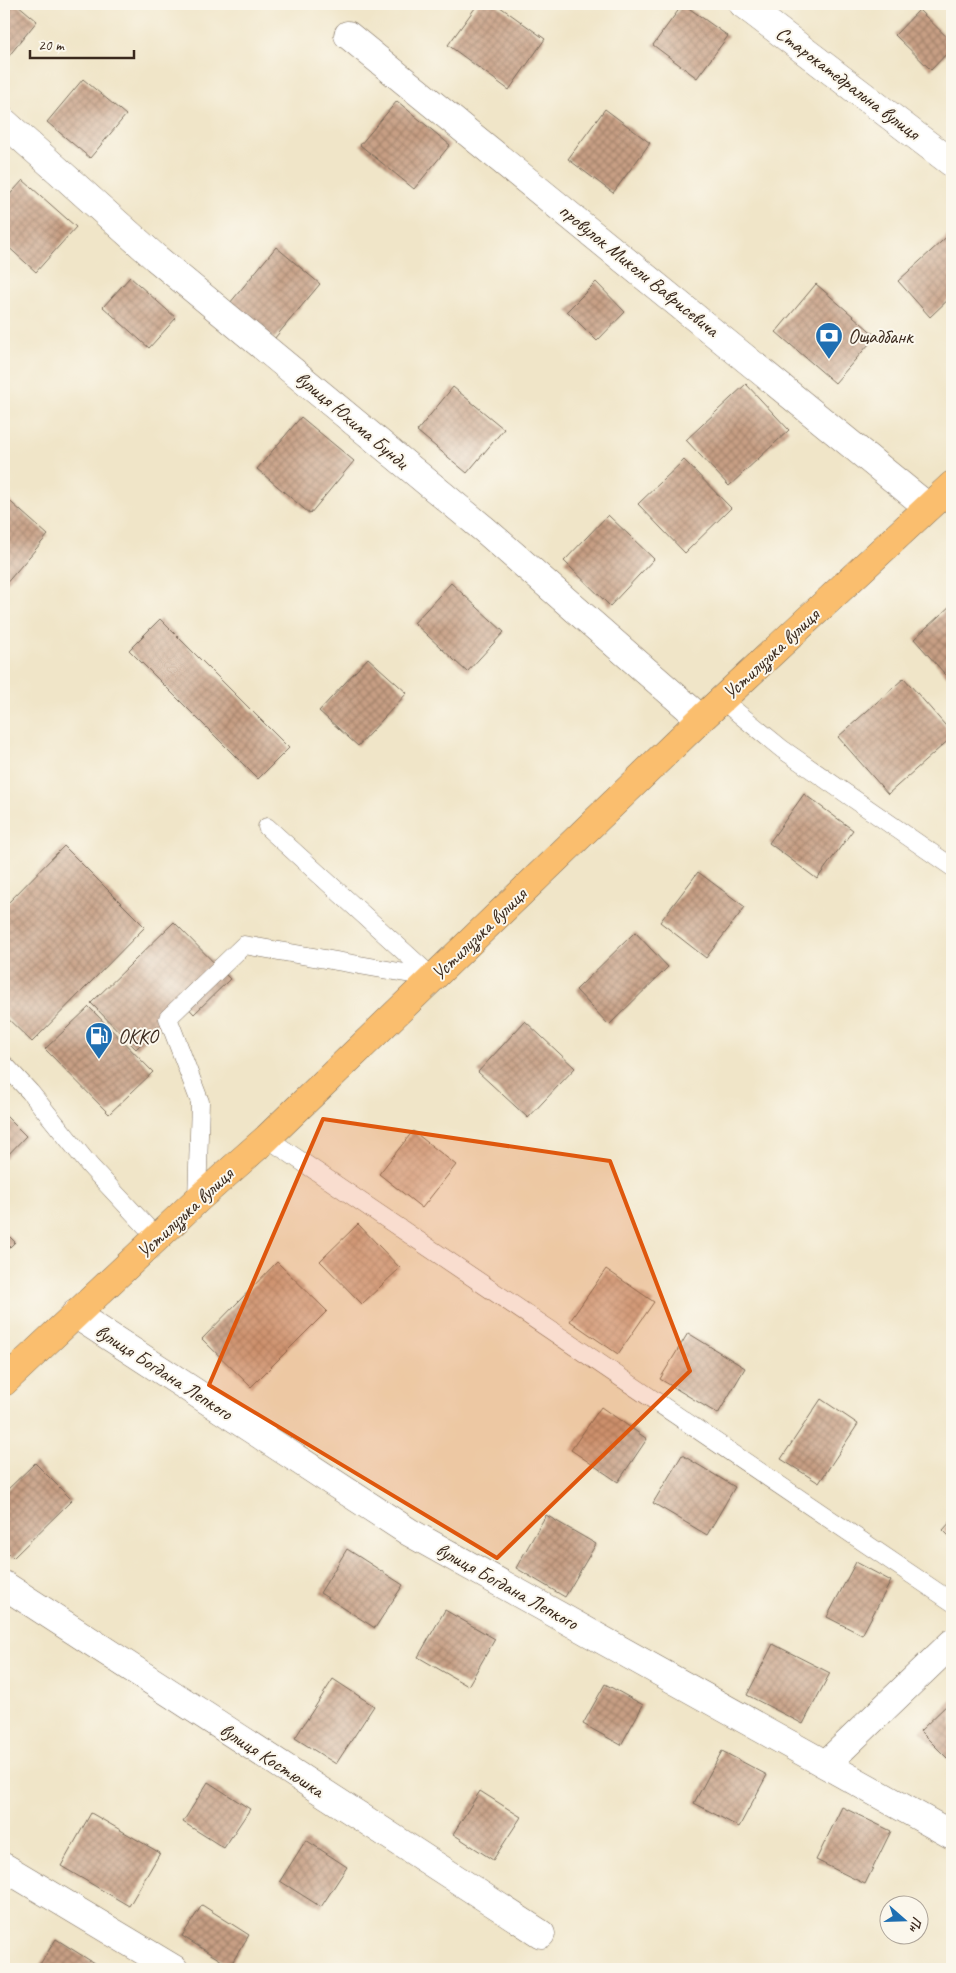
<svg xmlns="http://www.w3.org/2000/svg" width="956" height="1973" font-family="Caveat,sans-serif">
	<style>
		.building { fill: url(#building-cross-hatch) }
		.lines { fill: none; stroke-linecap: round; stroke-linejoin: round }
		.service-casing { stroke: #7a6b5a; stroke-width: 19 }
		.minor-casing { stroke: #7a6b5a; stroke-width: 29 }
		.primary-casing { stroke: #7a6b5a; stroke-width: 29 }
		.service { stroke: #fff; stroke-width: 18 }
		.minor { stroke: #fff; stroke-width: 28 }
		.primary { stroke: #fabe6e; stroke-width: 28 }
		.marked { fill: #df570d; fill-opacity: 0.2; stroke: #df570d; stroke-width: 4; stroke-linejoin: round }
		.labels { text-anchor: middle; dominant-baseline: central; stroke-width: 4; stroke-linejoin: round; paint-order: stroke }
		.street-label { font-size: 20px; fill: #3b2a1e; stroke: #fbf7ec }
		.poi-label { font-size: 20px; fill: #3b2a1e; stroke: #fbf7ec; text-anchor: start }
	</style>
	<defs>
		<pattern id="building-cross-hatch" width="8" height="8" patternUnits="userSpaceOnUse" patternTransform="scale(1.25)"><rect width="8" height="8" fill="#c79f84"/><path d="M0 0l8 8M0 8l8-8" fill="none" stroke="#a3826b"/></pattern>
	</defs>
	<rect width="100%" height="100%" fill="#fbf7ec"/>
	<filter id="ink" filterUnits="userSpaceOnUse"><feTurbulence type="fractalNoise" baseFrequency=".02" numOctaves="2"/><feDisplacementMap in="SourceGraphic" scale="10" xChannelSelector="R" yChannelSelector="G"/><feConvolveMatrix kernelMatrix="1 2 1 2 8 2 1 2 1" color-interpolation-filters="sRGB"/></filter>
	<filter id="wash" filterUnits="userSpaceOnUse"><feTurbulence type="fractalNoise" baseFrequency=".0096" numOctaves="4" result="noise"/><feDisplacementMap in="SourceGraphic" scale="20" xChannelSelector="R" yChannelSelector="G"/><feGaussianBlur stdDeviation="1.12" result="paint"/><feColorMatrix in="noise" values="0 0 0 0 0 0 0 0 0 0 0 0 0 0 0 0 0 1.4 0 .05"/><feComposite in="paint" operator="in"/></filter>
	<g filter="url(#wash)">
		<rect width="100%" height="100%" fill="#f0e5c8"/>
		<g id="blocks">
			<g class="building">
				<polygon points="4,4 17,4 37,21 4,62"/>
				<polygon points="478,4 496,4 545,39 509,90 448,45"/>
				<polygon points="683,4 728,36 697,78 653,45"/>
				<polygon points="919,10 952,42 952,48 931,70 895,35"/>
				<polygon points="83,79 126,115 90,158 47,122"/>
				<polygon points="397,101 450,145 414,189 360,145"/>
				<polygon points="605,109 650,143 613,193 568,159"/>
				<polygon points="23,180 76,227 36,272 4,243 4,201"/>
				<polygon points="952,232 952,296 930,317 898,281"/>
				<polygon points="276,247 320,284 274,339 230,303"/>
				<polygon points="130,277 176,318 149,348 103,307"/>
				<polygon points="596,282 625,312 597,341 567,311"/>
				<polygon points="816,284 876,336 835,383 776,332"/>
				<polygon points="746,384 789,430 729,486 686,440"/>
				<polygon points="453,387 504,429 467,473 417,431"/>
				<polygon points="301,417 354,461 310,514 257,469"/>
				<polygon points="684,460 731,508 685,553 638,504"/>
				<polygon points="4,496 48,535 4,586"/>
				<polygon points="608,515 654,559 610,606 564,561"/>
				<polygon points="451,583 504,632 467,672 414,623"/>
				<polygon points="952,604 952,682 914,639"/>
				<polygon points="160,619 289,748 258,779 129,650"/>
				<polygon points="368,658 407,693 358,746 319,711"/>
				<polygon points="904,678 952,733 952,737 888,794 838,737"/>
				<polygon points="804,794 853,830 817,879 769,843"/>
				<polygon points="64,846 145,927 32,1042 4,1015 4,907"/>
				<polygon points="698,872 745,907 706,958 660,922"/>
				<polygon points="174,922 230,979 194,1014 183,1002 136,1049 91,1003"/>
				<polygon points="635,932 668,967 609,1025 576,990"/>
				<polygon points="89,1007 153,1072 109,1114 45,1049"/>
				<polygon points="525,1021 575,1068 528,1118 478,1072"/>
				<polygon points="4,1114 26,1136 4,1159"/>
				<polygon points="413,1131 456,1165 422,1208 379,1174"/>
				<polygon points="358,1224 400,1268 362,1304 320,1261"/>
				<polygon points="4,1231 15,1242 4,1253"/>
				<polygon points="277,1262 327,1311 251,1387 202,1339"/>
				<polygon points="606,1269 654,1302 618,1354 570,1321"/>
				<polygon points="688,1333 745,1368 718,1414 660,1379"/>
				<polygon points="821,1399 858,1424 819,1483 781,1459"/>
				<polygon points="601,1407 647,1439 618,1482 571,1450"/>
				<polygon points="682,1455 735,1487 707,1535 653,1503"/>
				<polygon points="35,1463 72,1500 13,1558 4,1549 4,1493"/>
				<polygon points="546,1515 596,1544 565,1597 516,1568"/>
				<polygon points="952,1520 952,1539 943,1530"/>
				<polygon points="347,1549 403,1585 375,1628 320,1593"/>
				<polygon points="856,1562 891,1581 862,1635 827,1617"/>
				<polygon points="445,1610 495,1639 468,1686 418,1657"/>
				<polygon points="773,1644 830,1673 803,1724 747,1695"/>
				<polygon points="333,1679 374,1706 336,1764 295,1738"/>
				<polygon points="605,1684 643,1705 621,1745 583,1724"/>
				<polygon points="952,1700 952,1763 920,1731"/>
				<polygon points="722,1751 767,1775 739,1827 694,1803"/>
				<polygon points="208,1782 250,1809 224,1848 183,1822"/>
				<polygon points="480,1791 521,1817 493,1860 453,1834"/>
				<polygon points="842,1807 891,1831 865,1884 816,1860"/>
				<polygon points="91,1813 160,1853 129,1906 61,1866"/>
				<polygon points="306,1840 347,1867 321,1907 280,1881"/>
				<polygon points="202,1905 249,1935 230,1966 182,1936"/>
				<polygon points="56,1939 97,1965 94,1969 37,1969"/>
			</g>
		</g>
	</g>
	<g filter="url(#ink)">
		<use href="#blocks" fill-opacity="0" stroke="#7a6b5a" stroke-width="1"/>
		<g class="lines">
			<defs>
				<g id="service">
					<polyline points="722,700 782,749 952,867"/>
					<polyline points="267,827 433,978"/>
					<polyline points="4,1064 30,1092 90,1166 157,1238"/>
					<polyline points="267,1138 952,1602"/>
					<polyline points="197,1200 200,1102 168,1018 244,945 434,978"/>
				</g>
				<g id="minor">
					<polyline points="743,4 952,163"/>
					<polyline points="348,35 928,507"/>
					<polyline points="4,122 156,258 485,530 701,719"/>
					<polyline points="75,1314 409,1532 952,1835"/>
					<polyline points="4,1585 541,1934"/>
					<polyline points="826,1764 952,1643"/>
					<polyline points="4,1867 174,1969"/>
				</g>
				<polyline id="primary" points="4,1382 197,1200 267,1138 701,719 952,485"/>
			</defs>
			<use href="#service" class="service-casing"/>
			<use href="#minor" class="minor-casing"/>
			<use href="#primary" class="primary-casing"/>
			<use href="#service" class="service"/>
			<use href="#minor" class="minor"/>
			<use href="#primary" class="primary"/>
		</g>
	</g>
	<path class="marked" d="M323,1119L610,1161L690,1371L497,1558L209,1385Z"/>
	<defs>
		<symbol id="bank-pin" viewBox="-11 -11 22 30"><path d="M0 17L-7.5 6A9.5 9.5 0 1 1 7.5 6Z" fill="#1f6fb2" stroke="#fbf7ec"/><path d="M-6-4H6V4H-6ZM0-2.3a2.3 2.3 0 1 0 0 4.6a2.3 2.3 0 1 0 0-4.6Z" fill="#fff"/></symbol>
		<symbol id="fuel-pin" viewBox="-11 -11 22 30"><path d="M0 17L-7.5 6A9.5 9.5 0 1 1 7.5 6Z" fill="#1f6fb2" stroke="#fbf7ec"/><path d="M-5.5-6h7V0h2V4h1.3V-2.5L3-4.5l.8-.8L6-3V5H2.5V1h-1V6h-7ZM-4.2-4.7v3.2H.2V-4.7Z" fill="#fff"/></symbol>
	</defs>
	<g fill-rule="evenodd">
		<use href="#bank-pin" x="813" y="320" width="32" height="43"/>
		<use href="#fuel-pin" x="83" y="1020" width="32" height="43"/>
	</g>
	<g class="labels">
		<g class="street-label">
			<text transform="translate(848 83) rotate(37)">Старокатедральна вулиця</text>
			<text transform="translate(639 270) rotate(39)">провулок Миколи Ваврисевича</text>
			<text transform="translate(352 420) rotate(40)">вулиця Юхима Бунди</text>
			<text transform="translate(771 654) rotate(-43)">Устилузька вулиця</text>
			<text transform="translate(479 934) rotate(-44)">Устилузька вулиця</text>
			<text transform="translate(185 1213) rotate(-43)">Устилузька вулиця</text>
			<text transform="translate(164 1372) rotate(33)">вулиця Богдана Лепкого</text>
			<text transform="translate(507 1586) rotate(29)">вулиця Богдана Лепкого</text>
			<text transform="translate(272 1760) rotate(33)">вулиця Костюшка</text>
		</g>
		<g class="poi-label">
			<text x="848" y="336">Ощадбанк</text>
			<text x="118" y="1036">ОККО</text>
		</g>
	</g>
	<rect width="956" height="1973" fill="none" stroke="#fbf7ec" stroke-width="20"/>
	<g transform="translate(904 1920) rotate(110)"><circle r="24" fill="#fbf7ec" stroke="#aea59a"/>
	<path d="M0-4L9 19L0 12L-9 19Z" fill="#1f6fb2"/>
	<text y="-8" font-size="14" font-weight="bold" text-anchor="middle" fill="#3b2a1e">Пн</text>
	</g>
	<path d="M30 50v8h104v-8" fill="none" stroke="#3b2a1e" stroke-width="2.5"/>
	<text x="38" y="50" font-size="15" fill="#3b2a1e" stroke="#fbf7ec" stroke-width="4" paint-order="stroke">20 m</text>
</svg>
